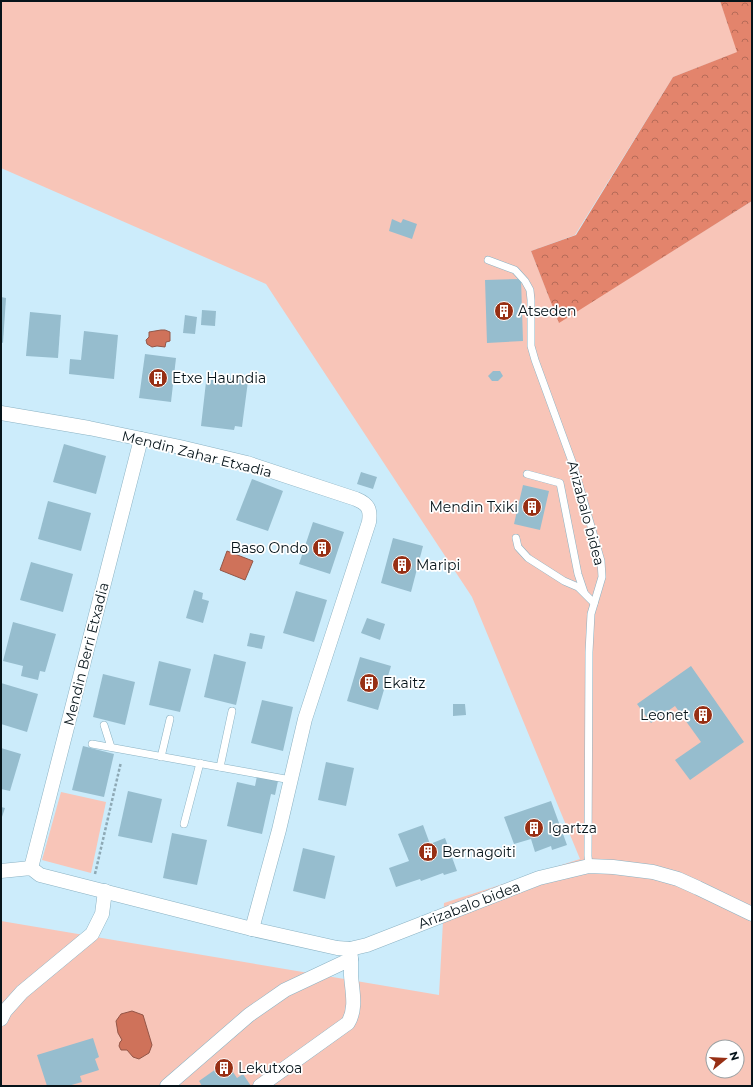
<svg xmlns="http://www.w3.org/2000/svg" width="753" height="1087" font-family="Montserrat,sans-serif">
	<style>
		.green { fill: #f8c5b8; fill-rule: evenodd }
		.forest { fill: url(#forest-crowns) }
		.water { fill: #cf725a; stroke: #935647 }
		.building { fill: #96bdce }
		.lines { fill: none; stroke-linecap: round; stroke-linejoin: round }
		.lane-casing { stroke: #8bb2c3; stroke-width: 8 }
		.street-casing { stroke: #8bb2c3; stroke-width: 15 }
		.path { stroke: #8ea9b5; stroke-width: 2.5; stroke-dasharray: 3 2; stroke-linecap: butt }
		.lane { stroke: #fff; stroke-width: 7 }
		.street { stroke: #fff; stroke-width: 14 }
		.labels { text-anchor: middle; dominant-baseline: central; stroke-width: 3.5; stroke-linejoin: round; paint-order: stroke }
		.poi-label { font-size: 14px; fill: #06141a; stroke: #fff; text-anchor: start }
		.street-label { font-size: 14px; fill: #06141a; stroke: #fff }
	</style>
	<defs>
		<pattern id="forest-crowns" width="20" height="18" patternUnits="userSpaceOnUse"><rect width="20" height="18" fill="#e3846c"/><path d="M2 6a3 3 0 1 1 6 0M12 15a3 3 0 1 1 6 0" fill="none" stroke="#b66b58"/></pattern>
	</defs>
	<rect width="100%" height="100%" fill="#ccecfb"/>
	<g class="green">
		<path d="M1,1H720L738,52L673,77L575,235L531,251L559,322L752,201V1086H1V921L439,995L444,903L580,859L472,597L266,284L1,168ZM713,1047H737V1071H713Z"/>
		<polygon points="61,792 106,802 91,873 42,860"/>
	</g>
	<polygon class="forest" points="720,1 752,1 752,201 559,323 531,251 576,235 673,77 737,52"/>
	<g class="water">
		<polygon points="161,330 165,330 170,332 170,341 166,342 165,347 157,346 152,347 147,344 146,340 149,337 149,332"/>
		<polygon points="227,551 253,561 245,580 220,570"/>
		<polygon points="132,1011 143,1015 152,1045 149,1053 139,1059 133,1057 127,1050 121,1050 119,1046 120,1042 122,1040 118,1033 116,1021 121,1014"/>
	</g>
	<g class="building">
		<polygon points="392,219 401,223 403,219 417,224 412,239 389,231"/>
		<polygon points="521,279 523,341 487,343 485,280"/>
		<polygon points="1,297 6,298 3,343 1,342"/>
		<polygon points="202,310 216,311 215,326 201,325"/>
		<polygon points="30,312 61,315 58,358 26,356"/>
		<polygon points="185,315 197,317 195,334 183,333"/>
		<polygon points="84,331 118,335 114,379 69,374 70,359 81,360"/>
		<polygon points="145,354 176,358 171,402 139,398"/>
		<polygon points="493,371 500,371 503,376 498,381 492,381 488,376"/>
		<polygon points="211,376 248,381 242,427 235,426 234,430 201,426 206,382 210,383"/>
		<polygon points="64,444 106,456 96,494 53,482"/>
		<polygon points="361,472 377,477 373,489 357,484"/>
		<polygon points="252,479 283,491 268,531 236,520"/>
		<polygon points="523,485 549,491 540,530 514,524"/>
		<polygon points="48,501 91,513 81,551 38,539"/>
		<polygon points="313,522 344,532 330,574 299,564"/>
		<polygon points="393,538 423,546 411,592 381,583"/>
		<polygon points="31,562 73,574 63,612 20,600"/>
		<polygon points="194,590 203,593 202,599 209,601 203,623 186,618"/>
		<polygon points="296,591 327,600 314,642 283,633"/>
		<polygon points="367,618 385,624 380,640 361,633"/>
		<polygon points="13,622 56,634 45,672 40,671 38,680 21,676 23,666 3,661"/>
		<polygon points="250,633 265,636 262,649 247,646"/>
		<polygon points="214,654 246,662 236,705 204,697"/>
		<polygon points="360,657 391,666 378,710 347,701"/>
		<polygon points="159,661 191,669 180,712 149,705"/>
		<polygon points="691,666 744,742 690,780 675,760 701,742 675,706 651,723 637,704"/>
		<polygon points="103,674 135,682 125,725 93,717"/>
		<polygon points="1,683 38,694 27,732 1,724"/>
		<polygon points="262,700 293,707 283,751 251,743"/>
		<polygon points="453,704 465,704 466,715 453,716"/>
		<polygon points="83,746 114,754 104,797 72,790"/>
		<polygon points="1,748 21,754 10,791 1,789"/>
		<polygon points="326,762 354,768 346,806 318,800"/>
		<polygon points="257,776 278,781 275,795 271,794 262,834 227,826 237,782 255,786"/>
		<polygon points="128,791 162,799 152,843 118,836"/>
		<polygon points="551,801 567,845 552,850 551,846 535,852 531,839 514,844 504,817"/>
		<polygon points="1,807 5,808 1,820"/>
		<polygon points="423,825 430,844 445,838 457,871 444,875 443,873 421,881 420,879 396,887 389,868 409,861 398,834"/>
		<polygon points="172,833 207,840 197,885 163,878"/>
		<polygon points="303,848 335,856 325,899 293,891"/>
		<polygon points="93,1038 99,1057 95,1059 99,1070 80,1076 82,1082 68,1086 47,1086 37,1055"/>
		<polygon points="226,1062 237,1078 243,1074 251,1086 202,1086 199,1081"/>
	</g>
	<g class="lines">
		<defs>
			<g id="lane">
				<polyline points="488,260 515,270 525,281 530,290 531,300 531,346 535,360 574,467 601,561 602,577 591,614 589,652 588,856 589,866"/>
				<polyline points="527,474 560,483 578,574 584,592"/>
				<polyline points="516,538 518,547 528,558 564,581 578,587 594,603"/>
				<polyline points="104,725 111,747"/>
				<polyline points="92,744 291,780"/>
				<polyline points="161,757 170,719"/>
				<polyline points="220,767 232,711"/>
				<polyline points="184,824 200,763"/>
			</g>
			<g id="street">
				<path d="M1,413L89,428L180,447L247,463L356,499C368,504 371,509 369,522L305,719L279,830L252,929"/>
				<polyline points="31,868 141,439"/>
				<polyline points="1,871 31,868 40,875 252,929 337,948 350,949 367,945 539,878 589,866 613,867 653,872 678,879 698,888 752,914"/>
				<polyline points="1,1019 5,1011 22,992 92,934 102,914 105,891"/>
				<polyline points="167,1086 249,1015 285,990 351,959 350,949"/>
				<path d="M260,1086L348,1023C357,1008 352,991 351,975C351,970 351,964 351,959"/>
			</g>
		</defs>
		<use href="#lane" class="lane-casing"/>
		<use href="#street" class="street-casing"/>
		<polyline class="path" points="95,874 121,762"/>
		<use href="#lane" class="lane"/>
		<use href="#street" class="street"/>
	</g>
	<defs>
		<symbol id="building-disc" viewBox="-11 -11 22 22"><circle r="9.5" fill="#972f14" stroke="#fff"/><path d="M-4-6H4V6H1V3H-1V6H-4ZM-2.5-4.3h1.7v1.8h-1.7ZM.8-4.3h1.7v1.8H.8ZM-2.5-1h1.7V.8h-1.7ZM.8-1h1.7V.8H.8Z" fill="#fff"/></symbol>
	</defs>
	<g fill-rule="evenodd">
		<use href="#building-disc" x="493" y="300" width="22" height="22"/>
		<use href="#building-disc" x="147" y="367" width="22" height="22"/>
		<use href="#building-disc" x="521" y="496" width="22" height="22"/>
		<use href="#building-disc" x="311" y="537" width="22" height="22"/>
		<use href="#building-disc" x="391" y="554" width="22" height="22"/>
		<use href="#building-disc" x="358" y="672" width="22" height="22"/>
		<use href="#building-disc" x="692" y="704" width="22" height="22"/>
		<use href="#building-disc" x="523" y="817" width="22" height="22"/>
		<use href="#building-disc" x="417" y="841" width="22" height="22"/>
		<use href="#building-disc" x="213" y="1057" width="22" height="22"/>
	</g>
	<g class="labels">
		<g class="poi-label">
			<text x="518" y="311">Atseden</text>
			<text x="172" y="378">Etxe Haundia</text>
			<text x="518" y="507" text-anchor="end">Mendin Txiki</text>
			<text x="308" y="548" text-anchor="end">Baso Ondo</text>
			<text x="416" y="565">Maripi</text>
			<text x="383" y="683">Ekaitz</text>
			<text x="689" y="715" text-anchor="end">Leonet</text>
			<text x="548" y="828">Igartza</text>
			<text x="442" y="852">Bernagoiti</text>
			<text x="238" y="1068">Lekutxoa</text>
		</g>
		<g class="street-label">
			<text transform="translate(197 454) rotate(14)">Mendin Zahar Etxadia</text>
			<text transform="translate(586 513) rotate(75)">Arizabalo bidea</text>
			<text transform="translate(86 654) rotate(-76)">Mendin Berri Etxadia</text>
			<text transform="translate(469 905) rotate(-21)">Arizabalo bidea</text>
		</g>
	</g>
	<rect width="753" height="1087" fill="none" stroke="#06141a" stroke-width="4"/>
	<g transform="translate(725 1059) rotate(72)"><circle r="19" fill="#ffffff" stroke="#9ba1a3"/>
	<path d="M0-3L7 15L0 10L-7 15Z" fill="#972f14"/>
	<text y="-6" font-size="11" font-weight="bold" text-anchor="middle" fill="#06141a">N</text>
	</g>
</svg>
